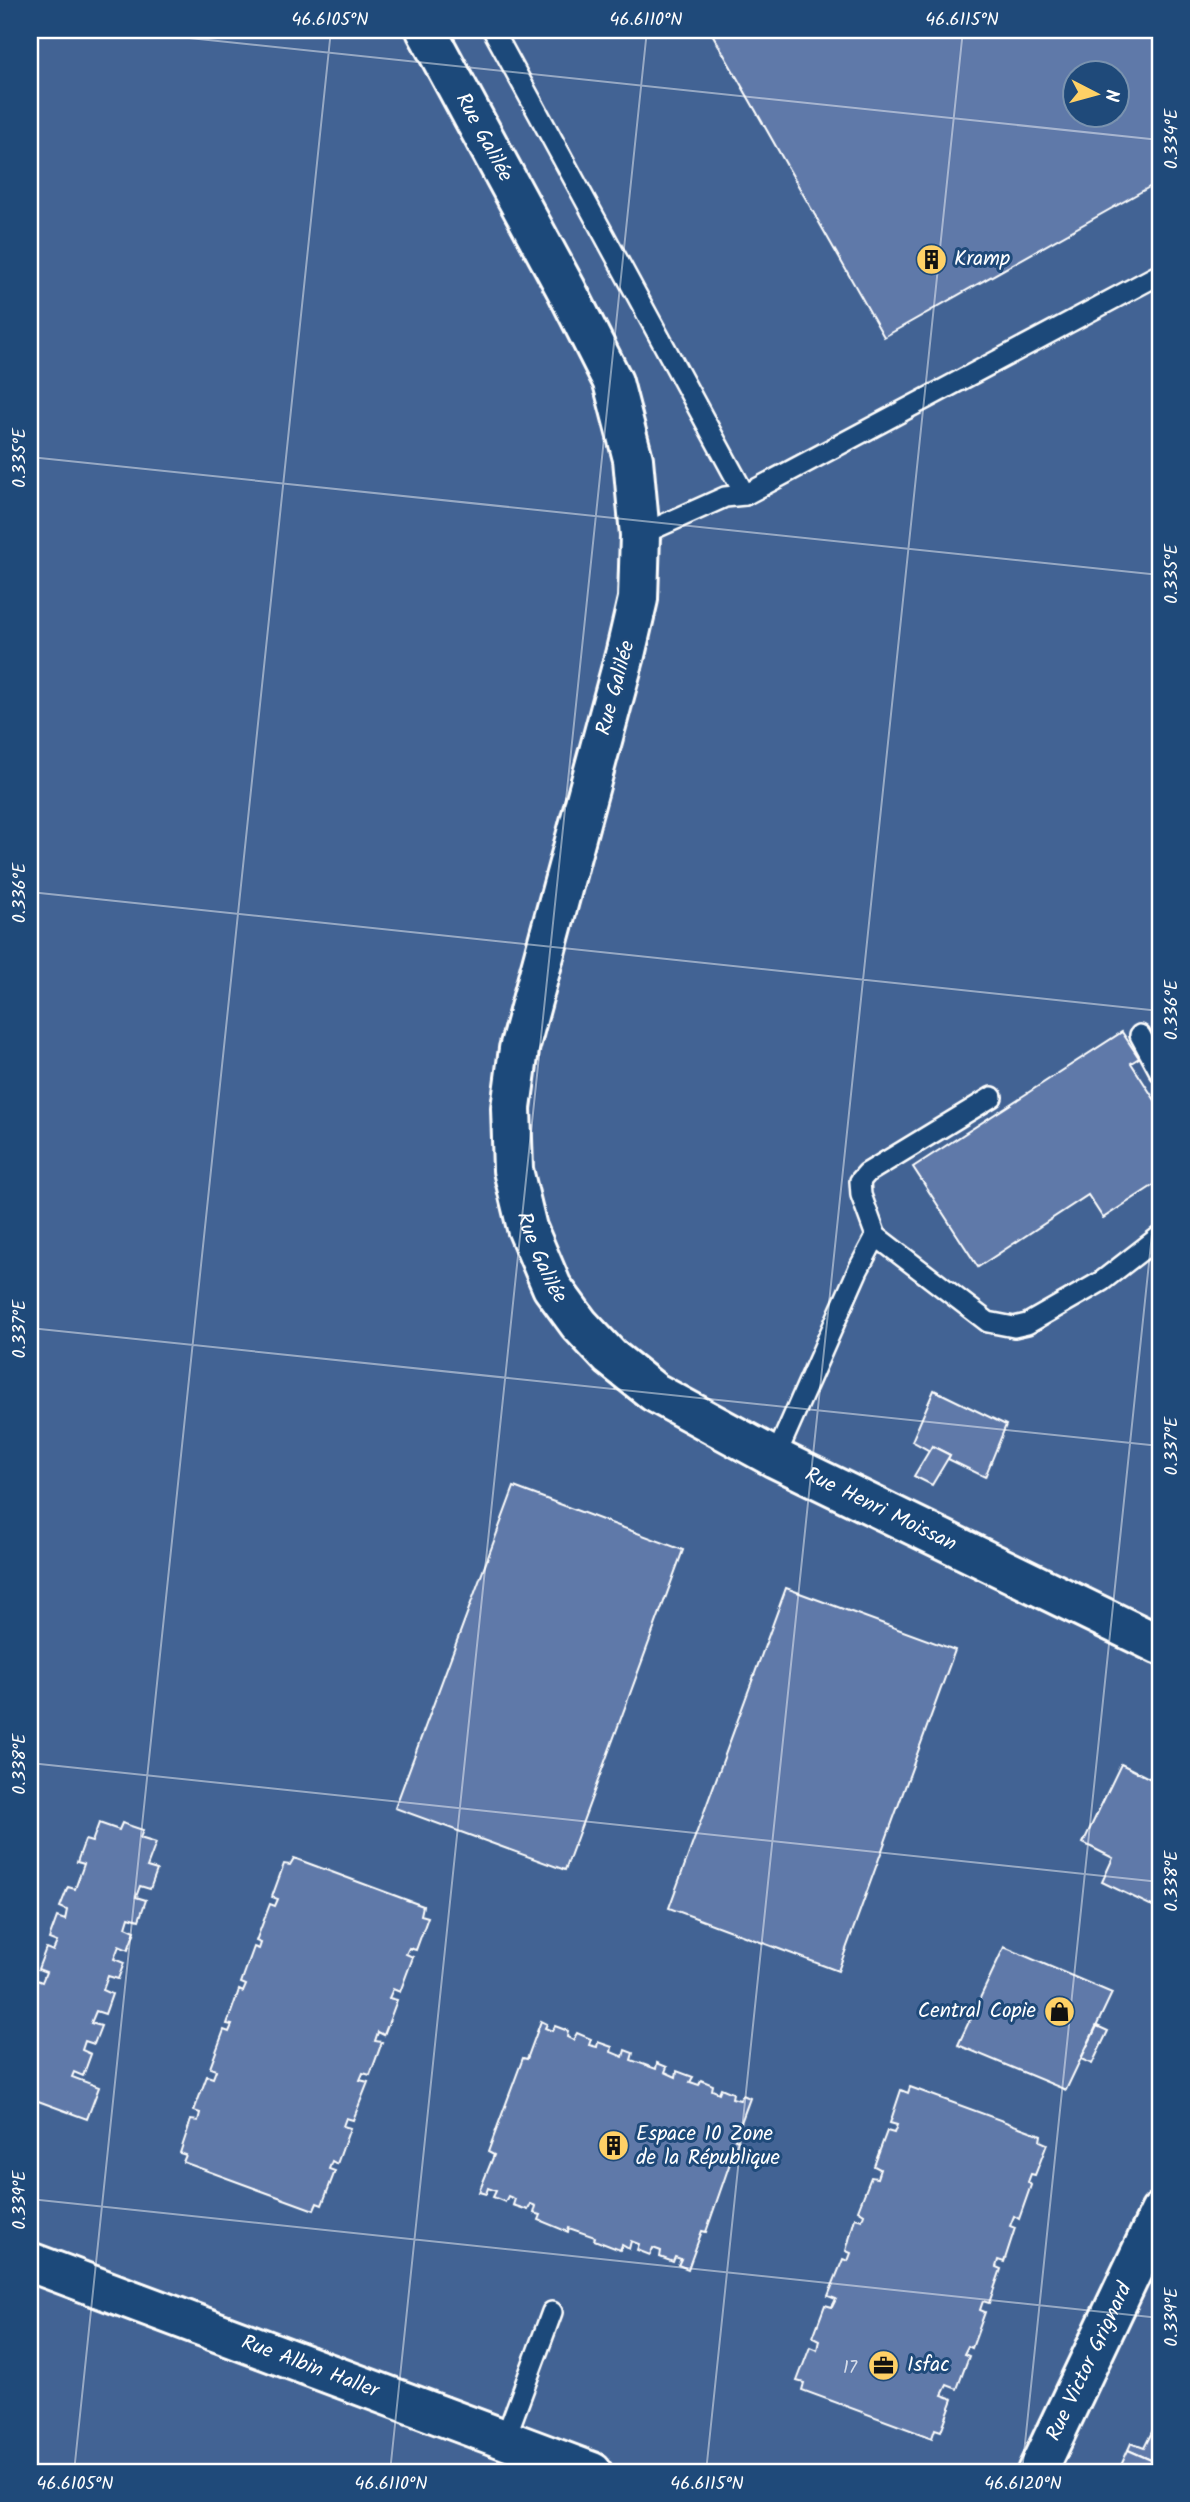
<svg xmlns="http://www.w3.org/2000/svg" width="1190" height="2502" font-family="Kalam,sans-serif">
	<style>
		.built { fill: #426494; fill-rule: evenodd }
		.building { fill: #5e79a9; stroke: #fff; stroke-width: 2; fill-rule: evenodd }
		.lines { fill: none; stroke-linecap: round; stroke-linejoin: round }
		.service-casing { stroke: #fff; stroke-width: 24 }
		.minor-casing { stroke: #fff; stroke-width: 44 }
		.secondary-casing { stroke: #fff; stroke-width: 44 }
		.service { stroke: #1f4a7a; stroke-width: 19 }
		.minor { stroke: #1f4a7a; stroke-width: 38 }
		.secondary { stroke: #1f4a7a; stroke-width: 38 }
		.ticks { fill: none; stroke: #fff; stroke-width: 2; stroke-opacity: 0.45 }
		.labels { text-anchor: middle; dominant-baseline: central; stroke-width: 6; stroke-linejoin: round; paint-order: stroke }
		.number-label { font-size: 18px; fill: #d7deea }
		.street-label { font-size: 21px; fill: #fff; stroke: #1f4a7a }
		.poi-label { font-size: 21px; fill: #fff; stroke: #1f4a7a; text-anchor: start }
		.neatline { fill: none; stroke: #fff; stroke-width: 2.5 }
		.ticks-label { font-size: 18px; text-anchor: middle; fill: #fff }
	</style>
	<rect width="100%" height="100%" fill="#315788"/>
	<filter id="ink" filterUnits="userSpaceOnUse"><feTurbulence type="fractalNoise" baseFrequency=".0143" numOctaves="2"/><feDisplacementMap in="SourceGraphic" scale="14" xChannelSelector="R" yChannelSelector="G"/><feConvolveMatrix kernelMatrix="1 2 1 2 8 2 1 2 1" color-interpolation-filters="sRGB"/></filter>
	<g filter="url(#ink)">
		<path class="built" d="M30,30H1160V2472H30ZM1074,74H1116V116H1074Z"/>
		<g class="building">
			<path d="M710,30H1160V181L884,337ZM1074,74H1116V116H1074Z"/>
			<polygon points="1122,1032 1139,1058 1131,1063 1160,1108 1160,1181 1103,1218 1088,1195 978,1267 913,1167"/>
			<polygon points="934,1390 1006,1425 985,1477 948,1459 950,1455 932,1446 930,1451 912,1441"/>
			<polygon points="932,1446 950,1455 932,1485 914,1476"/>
			<polygon points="514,1487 683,1550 565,1870 395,1808"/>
			<polygon points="786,1588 955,1650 838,1971 669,1908"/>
			<polygon points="1121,1764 1153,1780 1151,1785 1160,1789 1160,1894 1154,1907 1102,1882 1113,1858 1083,1843"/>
			<polygon points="99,1823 119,1830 122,1823 143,1830 140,1838 156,1843 147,1867 157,1870 150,1889 140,1886 136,1897 146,1900 139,1920 129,1917 126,1927 135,1931 128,1950 119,1946 114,1959 124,1963 118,1979 108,1976 103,1990 112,1994 105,2014 96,2011 91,2023 101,2026 94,2044 85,2041 82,2050 91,2054 83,2076 74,2072 72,2077 99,2087 87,2119 30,2098 30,2017 34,2004 30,2002 30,1992 34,1979 42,1982 46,1972 38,1969 46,1948 53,1951 57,1942 49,1939 57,1917 65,1920 67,1910 60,1907 68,1887 75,1889 84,1864 77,1862 85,1840 92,1842"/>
			<polygon points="294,1858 423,1906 421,1915 428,1917 416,1950 409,1948 406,1954 413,1957 400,1992 393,1989 389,1998 397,2000 384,2035 378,2032 375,2041 382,2042 370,2075 363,2073 360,2080 368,2082 353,2120 346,2118 343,2126 350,2128 337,2164 332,2161 329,2169 335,2171 322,2205 317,2203 314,2210 183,2162 186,2155 180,2153 191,2120 198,2121 200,2113 194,2111 207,2076 213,2078 216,2070 210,2068 224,2030 229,2032 232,2025 227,2024 239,1990 243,1992 246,1985 241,1983 254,1947 259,1949 261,1943 256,1941 270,1904 275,1906 278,1899 272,1897 284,1864 290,1865"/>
			<polygon points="1004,1947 1112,1993 1066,2090 958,2045"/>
			<polygon points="541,2021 547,2024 545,2028 552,2031 555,2026 568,2031 567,2037 573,2040 577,2033 591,2039 589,2045 597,2047 598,2042 612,2047 611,2052 623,2057 625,2050 633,2053 631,2060 656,2069 657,2063 667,2067 665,2072 676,2077 677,2071 693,2077 690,2082 699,2085 701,2080 713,2085 712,2090 719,2093 721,2088 733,2093 732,2098 740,2100 743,2095 750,2098 735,2139 738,2140 706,2232 702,2231 688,2269 678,2265 681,2259 675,2257 673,2262 660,2257 661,2251 653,2248 650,2255 637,2250 639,2244 631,2241 629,2249 622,2245 620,2250 594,2240 595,2237 569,2228 568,2232 539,2220 541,2215 534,2213 536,2206 531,2204 528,2210 513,2205 515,2199 508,2196 505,2202 493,2197 496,2191 488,2188 486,2194 479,2192 494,2155 488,2152 523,2058 527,2059"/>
			<polygon points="1097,2026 1108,2031 1092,2064 1081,2059"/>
			<polygon points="910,2087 1041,2135 1040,2141 1047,2144 1035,2175 1031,2174 1028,2182 1031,2185 1019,2219 1014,2216 1010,2226 1015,2228 1004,2262 998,2260 996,2267 1001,2269 989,2303 983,2301 980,2310 985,2312 972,2348 968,2346 964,2354 969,2356 957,2389 947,2385 942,2395 953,2399 941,2431 935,2429 932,2438 802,2390 804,2383 797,2381 810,2347 817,2350 819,2340 813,2337 825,2305 832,2307 836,2299 828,2296 843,2259 848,2261 851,2253 846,2251 855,2218 862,2220 864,2214 858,2210 871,2177 877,2178 880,2169 874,2166 887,2131 894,2133 897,2125 890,2123 901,2090 908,2093"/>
			<polygon points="1153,2430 1160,2433 1160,2464 1128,2450 1131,2443 1144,2448"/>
			<polygon points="1128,2450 1160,2464 1160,2472 1118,2472"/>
		</g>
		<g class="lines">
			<defs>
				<g id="service">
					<polyline points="493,30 745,495 1160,274"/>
					<polyline points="640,535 725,497 745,495"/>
					<polyline points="1140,1035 1160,1072"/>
					<polyline points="992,1097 867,1173 860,1181 861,1195 876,1236 988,1322 1014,1327 1027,1324 1102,1281 1160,1236"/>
					<polyline points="775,1458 858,1270 876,1236"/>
					<polyline points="505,2439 552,2312"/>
				</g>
				<g id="minor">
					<path id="s1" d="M426,30L566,289L613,382L633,459L640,535L638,599L625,655L519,1049L511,1108L513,1170L527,1228L552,1287L579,1324L610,1357L654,1392L775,1458L1160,1645"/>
					<path id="s2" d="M1037,2472L1160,2212"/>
				</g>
				<g id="secondary">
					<path id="s3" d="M30,2262L592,2472"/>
				</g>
			</defs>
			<use href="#service" class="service-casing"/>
			<use href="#minor" class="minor-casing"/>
			<use href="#secondary" class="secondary-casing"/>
			<use href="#service" class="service"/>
			<use href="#minor" class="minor"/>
			<use href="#secondary" class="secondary"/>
		</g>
	</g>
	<path class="ticks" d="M113,30L1160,140M30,457L1160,575M30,892L1160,1011M30,1328L1160,1446M30,1763L1160,1882M30,2199L1160,2318M74,2472L331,30M390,2472L647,30M706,2472L963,30M1022,2472L1160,1158"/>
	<defs>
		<symbol id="building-disc" viewBox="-11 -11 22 22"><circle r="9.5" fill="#ffd166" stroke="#1f4a7a"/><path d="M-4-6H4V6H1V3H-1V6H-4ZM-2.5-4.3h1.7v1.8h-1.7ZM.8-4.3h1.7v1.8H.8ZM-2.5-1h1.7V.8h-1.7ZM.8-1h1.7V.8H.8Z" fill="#111"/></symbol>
		<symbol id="shop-disc" viewBox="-11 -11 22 22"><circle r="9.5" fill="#ffd166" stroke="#1f4a7a"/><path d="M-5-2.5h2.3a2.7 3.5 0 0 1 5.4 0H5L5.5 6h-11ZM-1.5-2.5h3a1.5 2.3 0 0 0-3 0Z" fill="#111"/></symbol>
		<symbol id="office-disc" viewBox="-11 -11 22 22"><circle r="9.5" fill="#ffd166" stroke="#1f4a7a"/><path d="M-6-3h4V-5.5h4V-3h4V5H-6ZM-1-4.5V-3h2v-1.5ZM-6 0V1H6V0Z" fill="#111"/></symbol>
	</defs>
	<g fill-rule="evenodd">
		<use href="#building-disc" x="914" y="242" width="35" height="35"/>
		<use href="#shop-disc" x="1042" y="1994" width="35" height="35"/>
		<use href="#building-disc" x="596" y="2128" width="35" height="35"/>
		<use href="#office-disc" x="866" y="2348" width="35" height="35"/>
	</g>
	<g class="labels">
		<g class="number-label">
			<text x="850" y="2368">17</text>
		</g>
		<g class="street-label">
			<text stroke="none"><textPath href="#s1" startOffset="122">Rue Galilée</textPath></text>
			<text transform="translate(616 688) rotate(-75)">Rue Galilée</text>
			<text stroke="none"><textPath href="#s1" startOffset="1298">Rue Galilée</textPath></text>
			<text stroke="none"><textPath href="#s1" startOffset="1732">Rue Henri Moissan</textPath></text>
			<text stroke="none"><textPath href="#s2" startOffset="122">Rue Victor Grignard</textPath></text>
			<text stroke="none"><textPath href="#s3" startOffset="299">Rue Albin Haller</textPath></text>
		</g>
		<g class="poi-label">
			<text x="954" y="259">Kramp</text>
			<text x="1036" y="2011" text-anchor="end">Central Copie</text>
			<text x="636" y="2134">Espace 10 Zone<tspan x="636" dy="24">de la République</tspan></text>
			<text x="907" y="2365">Isfac</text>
		</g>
	</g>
	<rect width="1190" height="2502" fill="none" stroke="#1f4a7a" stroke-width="77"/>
	<g transform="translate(1096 94) rotate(96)"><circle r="33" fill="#1f4a7a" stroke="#7992af" stroke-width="2"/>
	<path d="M0-5L12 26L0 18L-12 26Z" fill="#ffd166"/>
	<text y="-10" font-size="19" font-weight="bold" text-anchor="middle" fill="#ffffff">N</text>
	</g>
	<rect x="38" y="38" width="1114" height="2426" class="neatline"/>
	<g class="ticks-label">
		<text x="330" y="25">46.6105°N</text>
		<text x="646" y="25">46.6110°N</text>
		<text x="962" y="25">46.6115°N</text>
		<text transform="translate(1171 139) rotate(-90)" y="6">0.334°E</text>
		<text transform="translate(19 458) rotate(-90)" y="6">0.335°E</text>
		<text transform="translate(1171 574) rotate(-90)" y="6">0.335°E</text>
		<text transform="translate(19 893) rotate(-90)" y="6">0.336°E</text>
		<text transform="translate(1171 1010) rotate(-90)" y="6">0.336°E</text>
		<text transform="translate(19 1329) rotate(-90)" y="6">0.337°E</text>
		<text transform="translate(1171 1446) rotate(-90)" y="6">0.337°E</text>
		<text transform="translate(19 1764) rotate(-90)" y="6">0.338°E</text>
		<text transform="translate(1171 1881) rotate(-90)" y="6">0.338°E</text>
		<text transform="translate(19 2200) rotate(-90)" y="6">0.339°E</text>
		<text transform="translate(1171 2317) rotate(-90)" y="6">0.339°E</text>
		<text x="75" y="2489">46.6105°N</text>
		<text x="391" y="2489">46.6110°N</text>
		<text x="707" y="2489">46.6115°N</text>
		<text x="1023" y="2489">46.6120°N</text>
	</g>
</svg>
